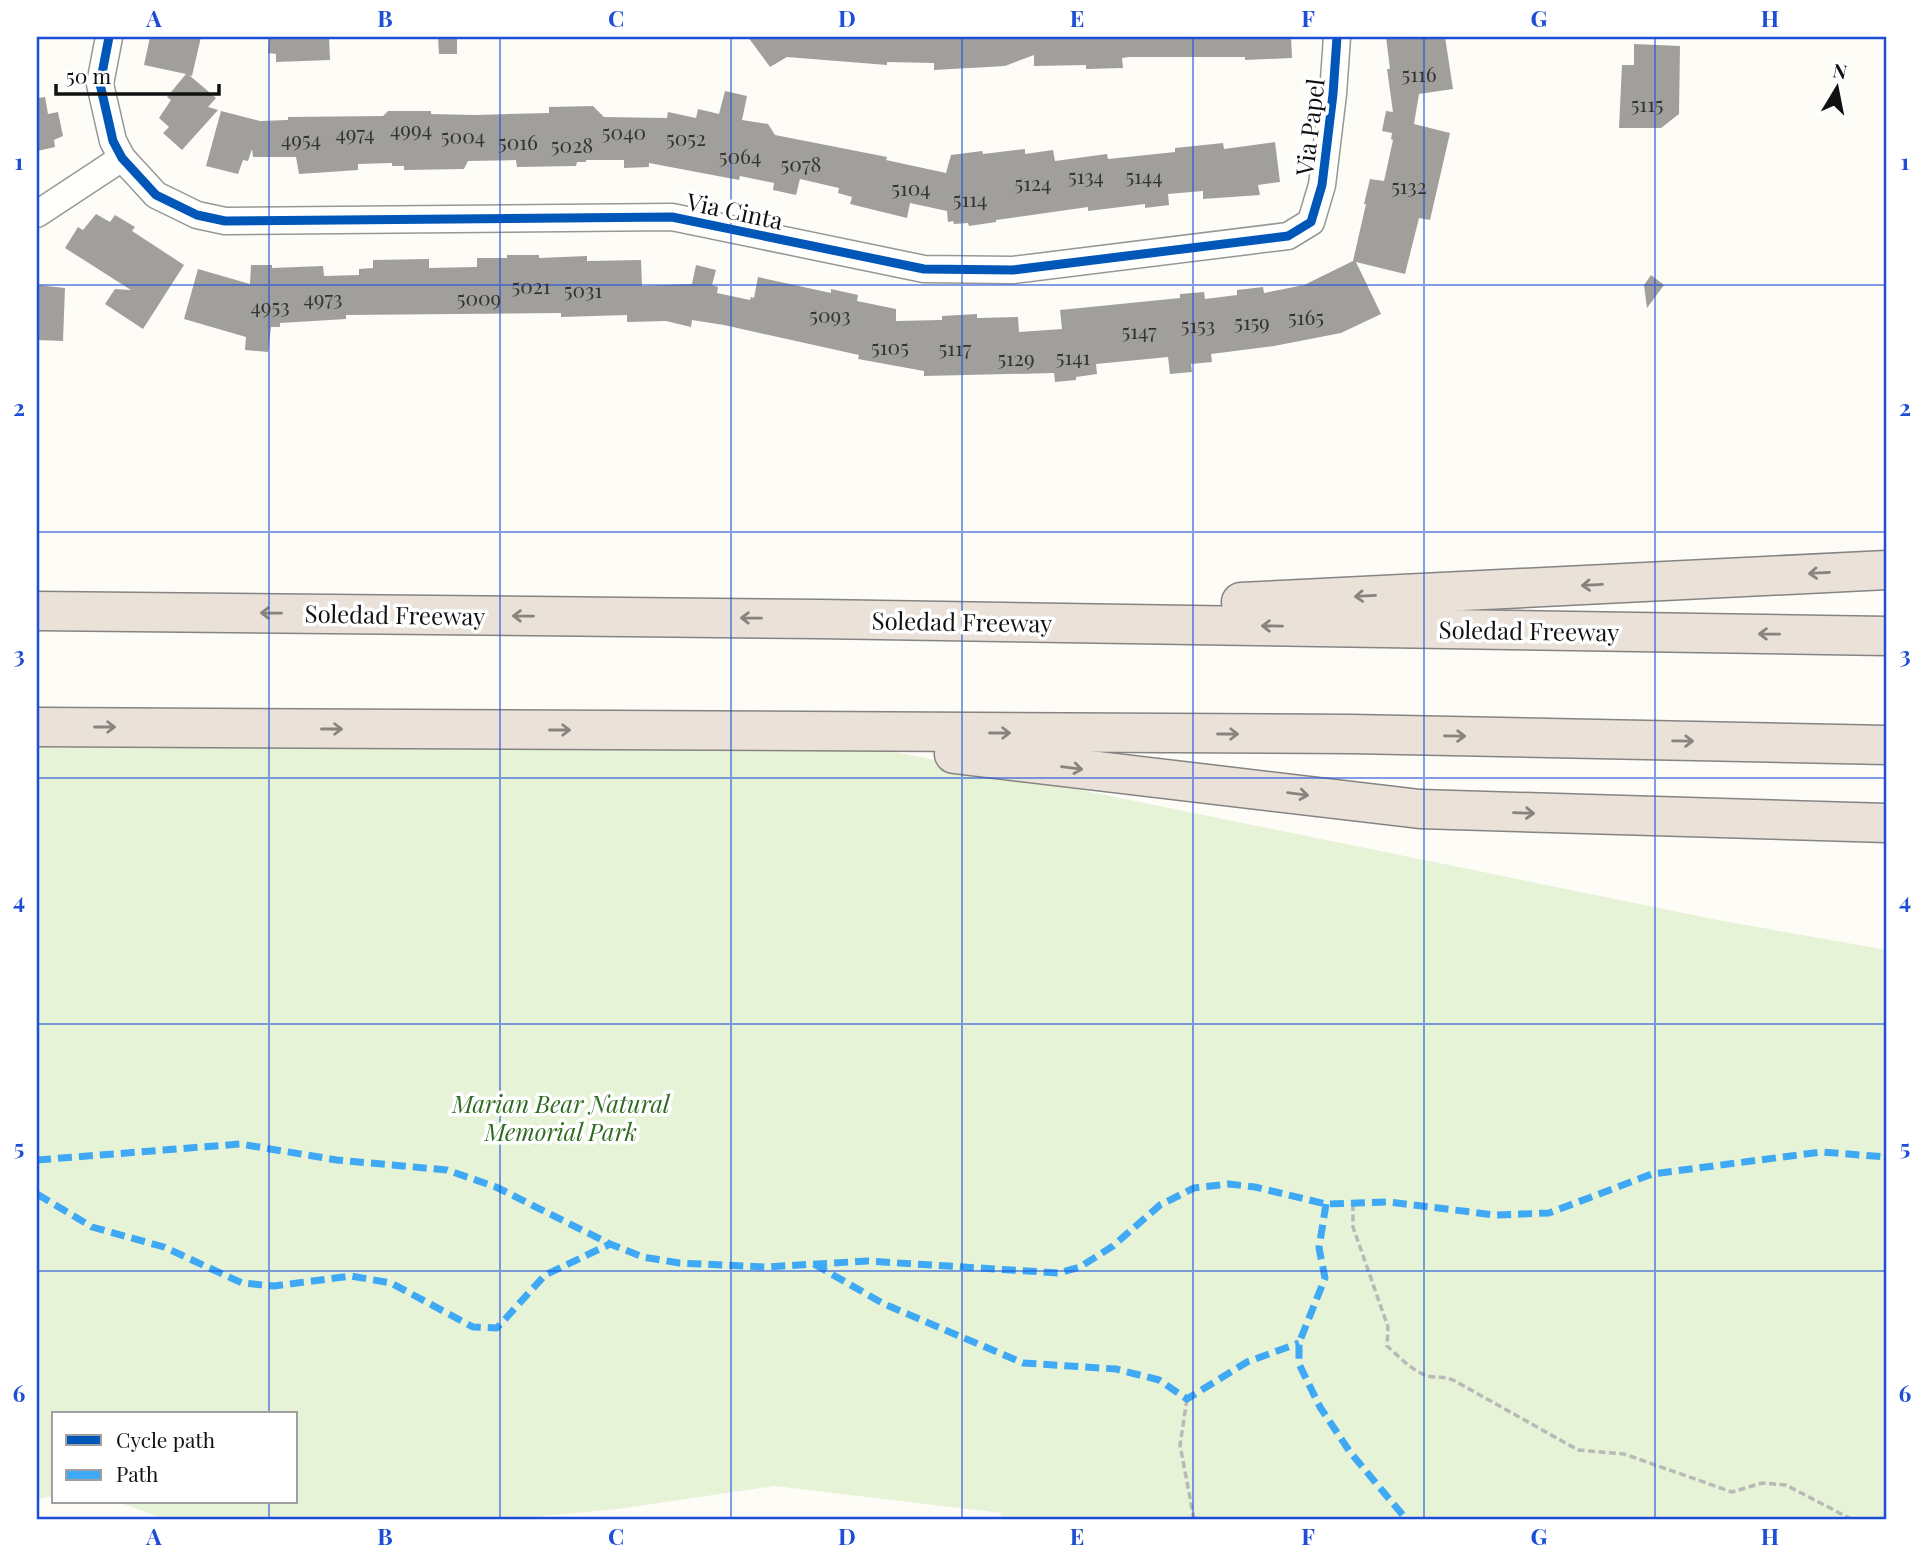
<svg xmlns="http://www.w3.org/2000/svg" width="1924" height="1556" font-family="'Playfair Display',serif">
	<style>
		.green { fill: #e7f3d7 }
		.building { fill: #a19f9c }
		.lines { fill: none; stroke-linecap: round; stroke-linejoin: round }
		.street-casing { stroke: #979795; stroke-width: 29 }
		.highway-casing { stroke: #858482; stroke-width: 41 }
		.path { stroke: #b9b9b8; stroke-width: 3.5; stroke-dasharray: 7 3.5; stroke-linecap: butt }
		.street { stroke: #fffffe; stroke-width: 26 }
		.highway { stroke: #eae1d8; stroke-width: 38 }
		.quiet { stroke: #3fa9f5; stroke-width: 7; stroke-dasharray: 14 7; stroke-linecap: butt }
		.cycleway-casing { stroke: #fff; stroke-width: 13 }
		.cycleway { stroke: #0057b8; stroke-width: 9 }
		.oneway { stroke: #88837e }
		.grid { fill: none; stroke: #1d4ed8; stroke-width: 2; stroke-opacity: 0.55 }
		.labels { text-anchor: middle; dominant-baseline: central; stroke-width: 7; stroke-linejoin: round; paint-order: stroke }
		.number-label { font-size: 21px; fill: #353434 }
		.street-label { font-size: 24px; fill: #111; stroke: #fff }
		.park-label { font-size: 24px; font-style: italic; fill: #2f6b1f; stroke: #fff }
		.neatline { fill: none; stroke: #1d4ed8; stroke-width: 2.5 }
		.grid-label { font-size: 23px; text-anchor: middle; font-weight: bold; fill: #1d4ed8 }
	</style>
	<rect width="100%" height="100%" fill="#fdfcf7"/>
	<polygon class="green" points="37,706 768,726 1718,920 1887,950 1887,1519 1000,1519 1001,1513 775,1486 618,1509 511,1519 163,1519 119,1502 296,1502 296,1414 54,1414 54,1496 37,1499"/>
	<g class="building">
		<polygon points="150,37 201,37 192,76 189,75 216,98 208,107 218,110 182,150 163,133 169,127 159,118 171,100 167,97 186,74 144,65"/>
		<polygon points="269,37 329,37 330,60 276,62 276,54 268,53"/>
		<polygon points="438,37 457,37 457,54 439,54"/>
		<polygon points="748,37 1291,37 1292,58 1245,60 1245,57 1130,57 1122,58 1123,68 1086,69 1086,65 1034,66 1034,55 1005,66 934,70 934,63 887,62 887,65 787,57 770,67"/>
		<polygon points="1386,37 1445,37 1453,89 1419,94 1414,124 1450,133 1430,220 1419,218 1405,274 1356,262 1381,314 1341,333 1274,346 1211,354 1212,362 1191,364 1192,372 1170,374 1168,357 1096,364 1097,374 1076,377 1076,380 1055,382 1054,373 924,376 924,371 858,359 859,355 724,325 692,320 691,327 666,321 627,322 627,315 561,317 561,313 346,315 346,319 280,323 280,327 271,327 268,352 245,350 246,337 184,319 198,269 250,284 251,265 272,265 272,268 323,266 324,276 359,275 359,269 373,268 373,260 429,259 429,268 477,267 477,258 507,258 507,255 539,255 539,258 587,256 587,261 641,260 642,286 692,284 696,265 716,270 712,285 718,287 717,293 750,300 751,297 754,298 758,277 831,293 831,289 858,295 857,301 896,309 896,321 942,320 942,316 977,314 977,318 1018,317 1019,332 1062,329 1060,310 1180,298 1180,294 1204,292 1205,299 1237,295 1237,290 1263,287 1264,293 1304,285 1353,261 1366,204 1364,204 1370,179 1384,181 1393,140 1391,139 1392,133 1382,131 1386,111 1393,112 1387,69 1390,69"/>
		<polygon points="1634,44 1680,46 1679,114 1661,128 1619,128 1622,65 1634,65"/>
		<polygon points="725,91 747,96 742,120 768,124 775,135 887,157 886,160 946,173 951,155 982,151 983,154 1025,149 1025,154 1053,150 1055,161 1107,154 1108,159 1175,152 1175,148 1223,143 1224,149 1275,142 1280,182 1258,185 1260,195 1203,199 1203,191 1168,194 1169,205 1145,208 1145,204 1088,211 1088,207 996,220 996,222 969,226 968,223 954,224 953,221 948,222 947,211 910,203 907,218 850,204 852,197 838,193 839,188 800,179 796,195 773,190 774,183 740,176 739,180 649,163 649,167 624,168 624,160 586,160 586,162 577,162 576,166 517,167 516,160 468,161 464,169 404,170 404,166 392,166 392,163 358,164 358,170 299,174 296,157 253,157 252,149 248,161 243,160 238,174 206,166 221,111 260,121 288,120 288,117 383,116 388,111 431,111 431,114 475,115 549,113 549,107 593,106 604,117 667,118 668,112 696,118 698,109 719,114"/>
		<polygon points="45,97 48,114 58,112 63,136 54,140 55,147 37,151 37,98"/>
		<polygon points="96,214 110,222 115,215 135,227 132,231 184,265 143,329 105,304 115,289 131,290 65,248 78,227 83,230"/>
		<polygon points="1651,275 1664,285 1647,308 1644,285"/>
		<polygon points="37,285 65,288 63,341 37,340"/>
	</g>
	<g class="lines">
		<defs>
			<g id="street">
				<polyline points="109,37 100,84 113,141 122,158 156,195 197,215 225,221 672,217 924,269 1013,270 1288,236 1311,222 1322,185 1333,94 1337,37"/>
				<polyline points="37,214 122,158"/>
			</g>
			<g id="highway">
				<polyline points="1241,602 1887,570"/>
				<polyline points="37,611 819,619 1887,636"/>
				<polyline points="37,727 1351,734 1887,745"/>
				<polyline points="954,754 1420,809 1887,823"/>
			</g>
		</defs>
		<use href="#street" class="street-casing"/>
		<use href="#highway" class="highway-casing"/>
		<g class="path">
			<path d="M1353,1204V1227L1388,1327L1387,1346C1400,1357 1416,1376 1434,1377C1444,1378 1444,1376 1455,1381L1578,1450L1624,1454L1732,1492L1762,1483L1786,1485L1851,1519"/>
			<polyline points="1187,1399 1180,1445 1194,1519"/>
		</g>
		<use href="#street" class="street"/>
		<use href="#highway" class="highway"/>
		<g class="quiet">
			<polyline points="37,1160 240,1144 337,1160 447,1170 496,1187 610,1244 643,1257 679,1263 766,1267 867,1261 1059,1273 1080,1267 1113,1246 1160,1205 1194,1188 1229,1184 1255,1187 1326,1204 1389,1202 1495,1215 1549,1213 1652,1174 1821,1152 1887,1157"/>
			<polyline points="37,1194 92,1227 164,1247 242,1283 274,1286 351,1276 391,1283 473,1327 497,1328 545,1275 610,1244"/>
			<polyline points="1326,1204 1319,1248 1325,1278 1299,1343 1299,1364 1320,1407 1350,1452 1406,1519"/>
			<polyline points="814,1264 884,1304 1023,1363 1116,1369 1159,1380 1187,1399 1247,1362 1299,1343"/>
		</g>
		<defs>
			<polyline id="cycleway" points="109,37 100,84 113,141 122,158 156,195 197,215 225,221 672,217 924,269 1013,270 1288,236 1311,222 1322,185 1333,94 1337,37"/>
		</defs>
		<use href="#cycleway" class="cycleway-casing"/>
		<use href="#cycleway" class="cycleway"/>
	</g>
	<defs><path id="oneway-shaft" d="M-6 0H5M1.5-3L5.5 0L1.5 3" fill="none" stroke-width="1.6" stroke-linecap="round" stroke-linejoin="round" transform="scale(1.75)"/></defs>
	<g class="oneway">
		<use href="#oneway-shaft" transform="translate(1819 573) rotate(177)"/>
		<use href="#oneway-shaft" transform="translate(1592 585) rotate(177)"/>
		<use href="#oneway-shaft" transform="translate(1365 596) rotate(177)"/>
		<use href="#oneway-shaft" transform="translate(271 613) rotate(-179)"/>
		<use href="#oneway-shaft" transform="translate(523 616) rotate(-179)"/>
		<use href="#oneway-shaft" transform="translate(751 618) rotate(-179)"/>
		<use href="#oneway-shaft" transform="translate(1272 626) rotate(-179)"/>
		<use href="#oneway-shaft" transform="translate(1769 634) rotate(-179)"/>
		<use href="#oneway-shaft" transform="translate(105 727)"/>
		<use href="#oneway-shaft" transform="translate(332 729)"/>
		<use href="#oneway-shaft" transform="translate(560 730)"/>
		<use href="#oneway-shaft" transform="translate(1000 733)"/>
		<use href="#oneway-shaft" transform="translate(1228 734)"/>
		<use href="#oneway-shaft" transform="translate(1455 736) rotate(1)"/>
		<use href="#oneway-shaft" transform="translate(1683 741) rotate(1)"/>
		<use href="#oneway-shaft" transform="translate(1072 768) rotate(7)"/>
		<use href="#oneway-shaft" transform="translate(1298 794) rotate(7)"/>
		<use href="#oneway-shaft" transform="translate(1524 813) rotate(2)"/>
	</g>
	<path class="grid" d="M269,37V1414M500,37V1519M731,37V1519M962,37V1519M1193,37V1519M1424,37V1519M1655,37V1519M37,285H1887M37,532H1887M37,778H1887M37,1024H1887M37,1271H1887M269,1502V1519"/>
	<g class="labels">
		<g class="number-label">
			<text x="1419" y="73">5116</text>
			<text x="1647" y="103">5115</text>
			<text x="411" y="128">4994</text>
			<text x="624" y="131">5040</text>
			<text x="355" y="132">4974</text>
			<text x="463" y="135">5004</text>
			<text x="686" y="137">5052</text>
			<text x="301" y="138">4954</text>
			<text x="518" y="141">5016</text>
			<text x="572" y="144">5028</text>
			<text x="740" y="155">5064</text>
			<text x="801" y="163">5078</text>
			<text x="1086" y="175">5134</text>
			<text x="1144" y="175">5144</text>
			<text x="1033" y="182">5124</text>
			<text x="1409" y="185">5132</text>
			<text x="911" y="187">5104</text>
			<text x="970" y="198">5114</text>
			<text x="531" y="285">5021</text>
			<text x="583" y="289">5031</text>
			<text x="323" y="297">4973</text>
			<text x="479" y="297">5009</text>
			<text x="270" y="305">4953</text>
			<text x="830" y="314">5093</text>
			<text x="1306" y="316">5165</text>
			<text x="1252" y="321">5159</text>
			<text x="1198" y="324">5153</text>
			<text x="1139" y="330">5147</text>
			<text x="890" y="346">5105</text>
			<text x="955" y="347">5117</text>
			<text x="1073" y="356">5141</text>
			<text x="1016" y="357">5129</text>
		</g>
		<g class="street-label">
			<text transform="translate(1309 127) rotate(-83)">Via Papel</text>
			<text transform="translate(735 210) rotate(12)">Via Cinta</text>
			<text transform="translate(395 614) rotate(1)">Soledad Freeway</text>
			<text transform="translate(962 621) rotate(1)">Soledad Freeway</text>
			<text transform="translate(1529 630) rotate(1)">Soledad Freeway</text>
		</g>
		<g class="park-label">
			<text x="561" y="1103">Marian Bear Natural<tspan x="561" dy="28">Memorial Park</tspan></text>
		</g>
	</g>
	<rect width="1924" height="1556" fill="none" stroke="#ffffff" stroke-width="77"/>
	<rect x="52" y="1412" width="245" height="91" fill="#ffffff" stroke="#a0a0a0" stroke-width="2"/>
	<rect x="66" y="1435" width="35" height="10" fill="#0057b8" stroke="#a0a0a0" stroke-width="2"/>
	<text x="116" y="1448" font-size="21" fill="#111111">Cycle path</text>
	<rect x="66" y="1470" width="35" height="10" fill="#3fa9f5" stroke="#a0a0a0" stroke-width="2"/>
	<text x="116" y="1482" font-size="21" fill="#111111">Path</text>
	<g transform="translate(1837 88) rotate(10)" stroke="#ffffff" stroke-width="5" paint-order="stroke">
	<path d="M0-5L12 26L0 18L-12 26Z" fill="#111111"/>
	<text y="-10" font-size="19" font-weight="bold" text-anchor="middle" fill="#111111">N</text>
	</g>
	<path d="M56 84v10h163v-10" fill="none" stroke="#111111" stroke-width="3.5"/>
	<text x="66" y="84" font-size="21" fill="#111111" stroke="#ffffff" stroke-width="5" paint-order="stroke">50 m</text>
	<rect x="38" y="38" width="1847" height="1480" class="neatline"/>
	<g class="grid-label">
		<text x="154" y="27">A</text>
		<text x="385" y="27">B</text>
		<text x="616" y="27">C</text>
		<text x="847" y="27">D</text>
		<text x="1077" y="27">E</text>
		<text x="1308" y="27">F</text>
		<text x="1539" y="27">G</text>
		<text x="1770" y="27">H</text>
		<text x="19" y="170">1</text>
		<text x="1905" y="170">1</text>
		<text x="19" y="416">2</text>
		<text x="1905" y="416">2</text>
		<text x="19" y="663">3</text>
		<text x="1905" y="663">3</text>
		<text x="19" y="909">4</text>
		<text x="1905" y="909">4</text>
		<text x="19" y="1156">5</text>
		<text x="1905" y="1156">5</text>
		<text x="19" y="1402">6</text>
		<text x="1905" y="1402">6</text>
		<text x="154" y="1545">A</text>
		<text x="385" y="1545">B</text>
		<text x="616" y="1545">C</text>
		<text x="847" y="1545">D</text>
		<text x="1077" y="1545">E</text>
		<text x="1308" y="1545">F</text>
		<text x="1539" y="1545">G</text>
		<text x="1770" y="1545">H</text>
	</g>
</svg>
